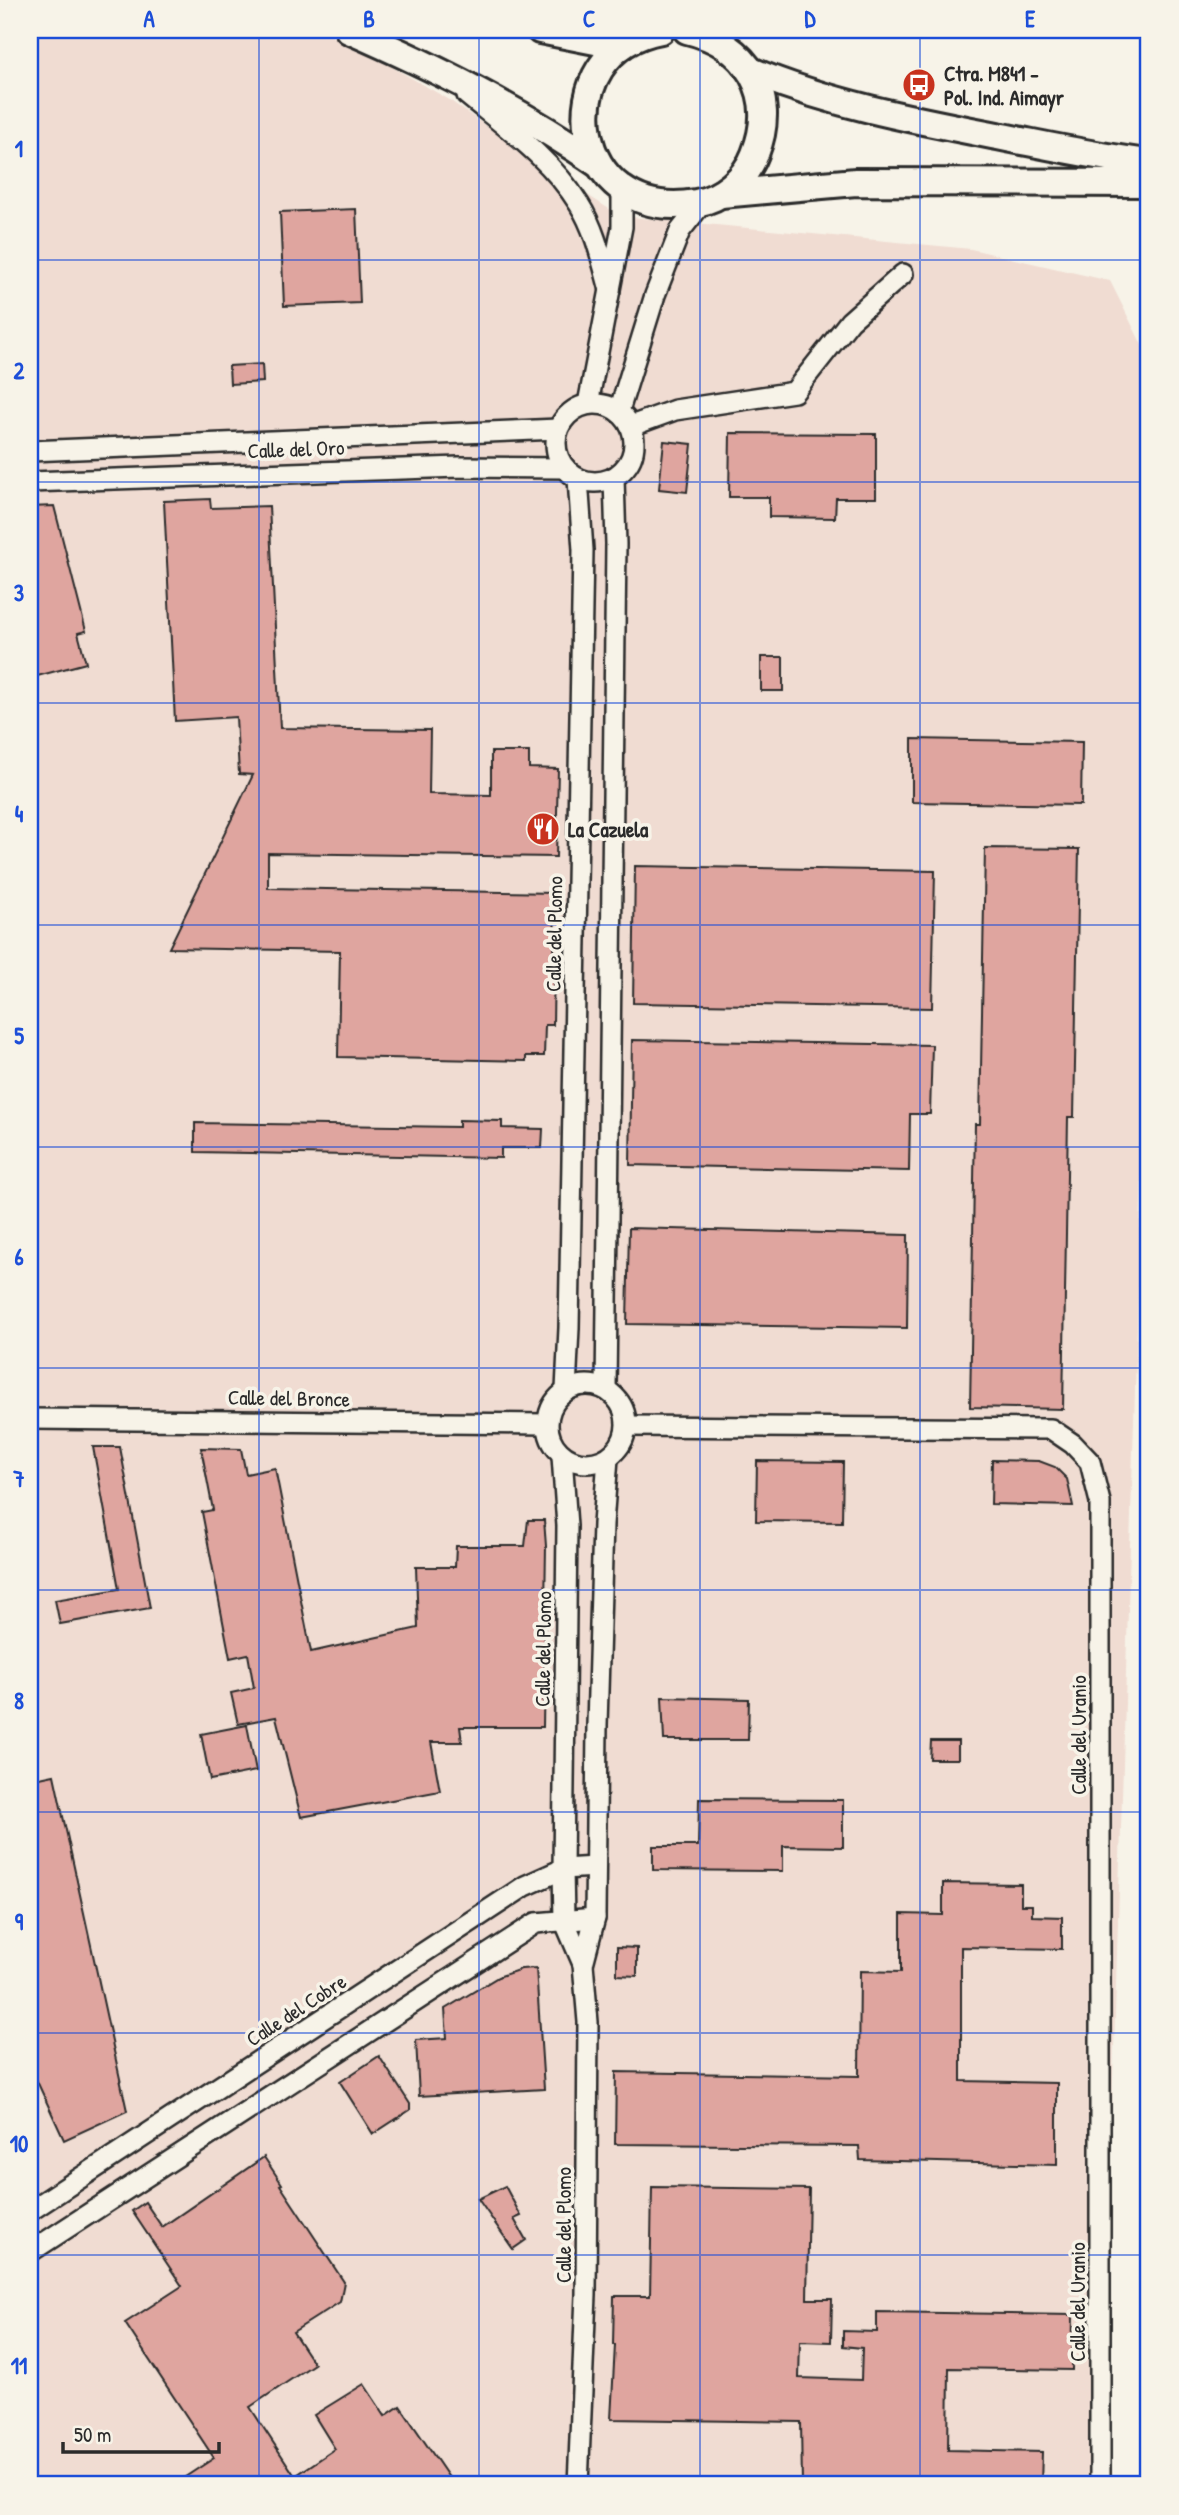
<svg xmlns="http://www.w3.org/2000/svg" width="1179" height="2515" font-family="'Patrick Hand',sans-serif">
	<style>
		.built { fill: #f0dcd2 }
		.building { fill: #dfa59f; stroke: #2b2b2b; stroke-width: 2 }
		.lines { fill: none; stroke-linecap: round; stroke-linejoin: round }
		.street-casing { stroke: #2b2b2b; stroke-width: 24 }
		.secondary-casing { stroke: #2b2b2b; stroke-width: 32 }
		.street { stroke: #f7f3e8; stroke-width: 19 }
		.secondary { stroke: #f7f3e8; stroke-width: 26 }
		.grid { fill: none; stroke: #1d4ed8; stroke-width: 2; stroke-opacity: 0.55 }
		.labels { text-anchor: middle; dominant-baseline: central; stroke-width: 7; stroke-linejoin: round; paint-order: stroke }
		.poi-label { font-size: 21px; font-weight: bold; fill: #2b2b2b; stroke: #f7f3e8; text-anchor: start }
		.street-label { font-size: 21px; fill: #2b2b2b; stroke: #f7f3e8 }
		.neatline { fill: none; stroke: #1d4ed8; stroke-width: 2.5 }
		.grid-label { font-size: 23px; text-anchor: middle; font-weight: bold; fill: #1d4ed8 }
	</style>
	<rect width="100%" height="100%" fill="#f7f3e8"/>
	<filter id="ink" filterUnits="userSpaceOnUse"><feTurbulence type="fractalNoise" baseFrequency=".0143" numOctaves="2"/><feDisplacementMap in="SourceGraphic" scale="14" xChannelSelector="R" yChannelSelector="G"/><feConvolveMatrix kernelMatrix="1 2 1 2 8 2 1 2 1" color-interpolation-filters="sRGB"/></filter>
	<g filter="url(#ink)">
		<polygon class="built" points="30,30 318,30 357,47 448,99 541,165 620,216 971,249 1110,281 1149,359 1149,952 1100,2485 30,2485"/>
		<g class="building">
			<polygon points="356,209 360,303 284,306 280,212"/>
			<polygon points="262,364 263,382 230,384 229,366"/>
			<polygon points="730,433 876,434 876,498 836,498 835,518 769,517 769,497 729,497"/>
			<polygon points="664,441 692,444 687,492 659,489"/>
			<polygon points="210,499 211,508 269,506 280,728 430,730 429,794 491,795 491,752 529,752 529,768 558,769 556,857 268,853 268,888 555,893 553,1025 545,1025 544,1056 526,1056 526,1061 338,1057 340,951 169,948 253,775 239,774 236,717 175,721 164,501"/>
			<polygon points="54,506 86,631 78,633 86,663 30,678 30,507"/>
			<rect x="761" y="657" width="22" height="34"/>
			<polygon points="912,739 1082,742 1081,805 912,802"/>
			<polygon points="985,848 1079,849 1074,1117 1068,1117 1063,1409 970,1407 975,1124 980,1124"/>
			<polygon points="635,866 935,871 932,1008 633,1003"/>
			<polygon points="632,1040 932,1045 930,1114 910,1114 909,1171 630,1165"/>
			<polygon points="459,1120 502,1121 502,1128 543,1129 542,1148 501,1148 501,1158 195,1152 195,1123 459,1127"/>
			<polygon points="629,1228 908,1235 907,1328 627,1324"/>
			<polygon points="93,1447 120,1447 150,1608 60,1624 55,1600 119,1589"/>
			<polygon points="201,1448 241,1449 246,1474 275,1468 311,1652 418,1628 416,1567 455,1567 456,1546 525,1546 528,1520 544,1520 546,1546 543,1727 460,1727 462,1742 431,1742 440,1791 301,1817 276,1717 238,1724 231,1693 254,1688 248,1654 230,1658 202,1512 213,1510"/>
			<polygon points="992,1460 1039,1461 1055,1467 1067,1479 1073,1506 991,1504"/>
			<polygon points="757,1461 843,1462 842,1522 756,1521"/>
			<polygon points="662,1697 749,1699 748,1740 664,1740"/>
			<polygon points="247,1725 256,1771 210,1780 201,1734"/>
			<polygon points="931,1741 958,1741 958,1759 930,1759"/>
			<polygon points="54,1775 127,2111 64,2140 30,2066 30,1780"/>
			<polygon points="699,1799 843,1800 843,1847 783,1846 783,1871 653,1870 653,1846 698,1846"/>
			<polygon points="943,1883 1021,1884 1021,1905 1032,1905 1032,1916 1062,1917 1062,1949 961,1947 961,2081 1057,2083 1057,2165 860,2160 859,2146 615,2144 616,2072 859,2076 860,1971 901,1972 901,1914 943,1915"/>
			<polygon points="617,1947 637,1948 637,1976 617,1975"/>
			<polygon points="536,1968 544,2089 419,2096 416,2040 447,2038 445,2009 498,1977 521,1969"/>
			<polygon points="379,2056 410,2104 410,2110 373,2134 340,2082"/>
			<polygon points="264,2157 282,2184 280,2185 344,2282 340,2302 293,2332 314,2364 250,2407 295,2476 335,2449 314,2415 364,2384 385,2416 400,2406 454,2485 173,2485 214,2458 125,2323 182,2286 132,2211 145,2202 162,2227"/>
			<polygon points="505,2186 521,2216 514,2219 526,2240 513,2249 478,2199"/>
			<polygon points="652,2187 809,2189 807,2299 832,2299 831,2342 800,2341 799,2378 861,2380 862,2348 843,2346 843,2331 877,2332 877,2312 1073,2315 1072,2370 949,2368 948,2450 1042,2452 1041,2485 802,2485 801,2422 611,2419 615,2345 613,2345 614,2296 650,2296"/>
		</g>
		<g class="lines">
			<defs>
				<g id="street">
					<path d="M467,95C507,128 551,159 579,204C595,229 602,261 610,290"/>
					<circle cx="595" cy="443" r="39"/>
					<polyline points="588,404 622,227 622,190"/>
					<polyline points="619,411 655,295 680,231 703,202"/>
					<polyline points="631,426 675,410 794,392 850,321 903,274"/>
					<polyline points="30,451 558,429"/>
					<polyline points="30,482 459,467 565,468"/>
					<circle cx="587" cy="1424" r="39"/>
					<polyline points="606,1389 616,544 614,478"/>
					<polyline points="566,1390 569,1328 583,550 578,479"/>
					<polyline points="30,1419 547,1424"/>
					<polyline points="627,1426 1051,1429 1073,1444 1090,1462 1100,1502 1100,2485"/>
					<polyline points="562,1456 567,1526 563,1869 564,1920 583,1964"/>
					<polyline points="30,2211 525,1886 563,1869 595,1867"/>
					<polyline points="30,2252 536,1923 595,1918"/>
					<polyline points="578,2485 586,2295 588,2022 583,1964 595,1918 597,1725 603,1524 608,1458"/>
				</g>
				<g id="secondary">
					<path d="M349,30C436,68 518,109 597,163"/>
					<polyline points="540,30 621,46"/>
					<path d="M661,30C545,51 570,225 696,203C721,199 746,178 755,154C779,94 747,44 687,30"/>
					<path d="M751,71C828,103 910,119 992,135C1044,145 1097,157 1149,163"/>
					<polyline points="721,194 856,182 1149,183"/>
				</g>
			</defs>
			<use href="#street" class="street-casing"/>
			<use href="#secondary" class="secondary-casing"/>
			<use href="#street" class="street"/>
			<use href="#secondary" class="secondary"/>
		</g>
	</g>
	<path class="grid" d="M259,30V2485M479,30V2485M700,30V2485M920,30V2485M30,260H1149M30,482H1149M30,703H1149M30,925H1149M30,1147H1149M30,1368H1149M30,1590H1149M30,1812H1149M30,2033H1149M30,2255H1149"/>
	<defs>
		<symbol id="bus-disc" viewBox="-11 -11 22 22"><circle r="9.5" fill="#c8321e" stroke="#f7f3e8"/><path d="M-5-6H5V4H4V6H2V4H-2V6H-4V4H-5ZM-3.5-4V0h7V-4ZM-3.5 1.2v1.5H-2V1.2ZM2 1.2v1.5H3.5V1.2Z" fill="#fff"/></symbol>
		<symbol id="restaurant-disc" viewBox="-11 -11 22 22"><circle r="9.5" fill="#c8321e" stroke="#f7f3e8"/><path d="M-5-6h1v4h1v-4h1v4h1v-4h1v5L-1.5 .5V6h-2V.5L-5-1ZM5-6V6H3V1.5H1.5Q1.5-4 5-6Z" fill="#fff"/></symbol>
	</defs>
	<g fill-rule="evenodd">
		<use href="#bus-disc" x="900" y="66" width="38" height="38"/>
		<use href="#restaurant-disc" x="524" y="810" width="38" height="38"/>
	</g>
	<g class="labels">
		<g class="poi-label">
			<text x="944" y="73">Ctra. M841 -<tspan x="944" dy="24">Pol. Ind. Aimayr</tspan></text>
			<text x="568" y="829">La Cazuela</text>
		</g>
		<g class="street-label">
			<text transform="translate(296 449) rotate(-2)">Calle del Oro</text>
			<text transform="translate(554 934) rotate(-89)">Calle del Plomo</text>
			<text transform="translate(289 1398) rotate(1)">Calle del Bronce</text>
			<text transform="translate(543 1649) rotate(-89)">Calle del Plomo</text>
			<text transform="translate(1078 1735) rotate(-90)">Calle del Uranio</text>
			<text transform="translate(296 2010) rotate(-33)">Calle del Cobre</text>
			<text transform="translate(563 2225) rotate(-90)">Calle del Plomo</text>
			<text transform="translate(1077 2302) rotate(-90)">Calle del Uranio</text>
		</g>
	</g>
	<rect width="1179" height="2515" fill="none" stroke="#f7f3e8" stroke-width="77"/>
	<path d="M63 2442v10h156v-10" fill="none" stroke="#2b2b2b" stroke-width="3.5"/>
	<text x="74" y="2442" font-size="21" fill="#2b2b2b" stroke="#f7f3e8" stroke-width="5" paint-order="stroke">50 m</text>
	<rect x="38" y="38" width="1102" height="2438" class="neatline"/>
	<g class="grid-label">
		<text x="149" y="27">A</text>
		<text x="369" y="27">B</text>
		<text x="589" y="27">C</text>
		<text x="810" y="27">D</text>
		<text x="1030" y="27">E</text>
		<text x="19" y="157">1</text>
		<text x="19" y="379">2</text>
		<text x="19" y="601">3</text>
		<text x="19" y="822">4</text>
		<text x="19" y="1044">5</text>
		<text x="19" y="1265">6</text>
		<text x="19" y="1487">7</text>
		<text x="19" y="1709">8</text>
		<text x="19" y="1930">9</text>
		<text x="19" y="2152">10</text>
		<text x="19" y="2374">11</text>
	</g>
</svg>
